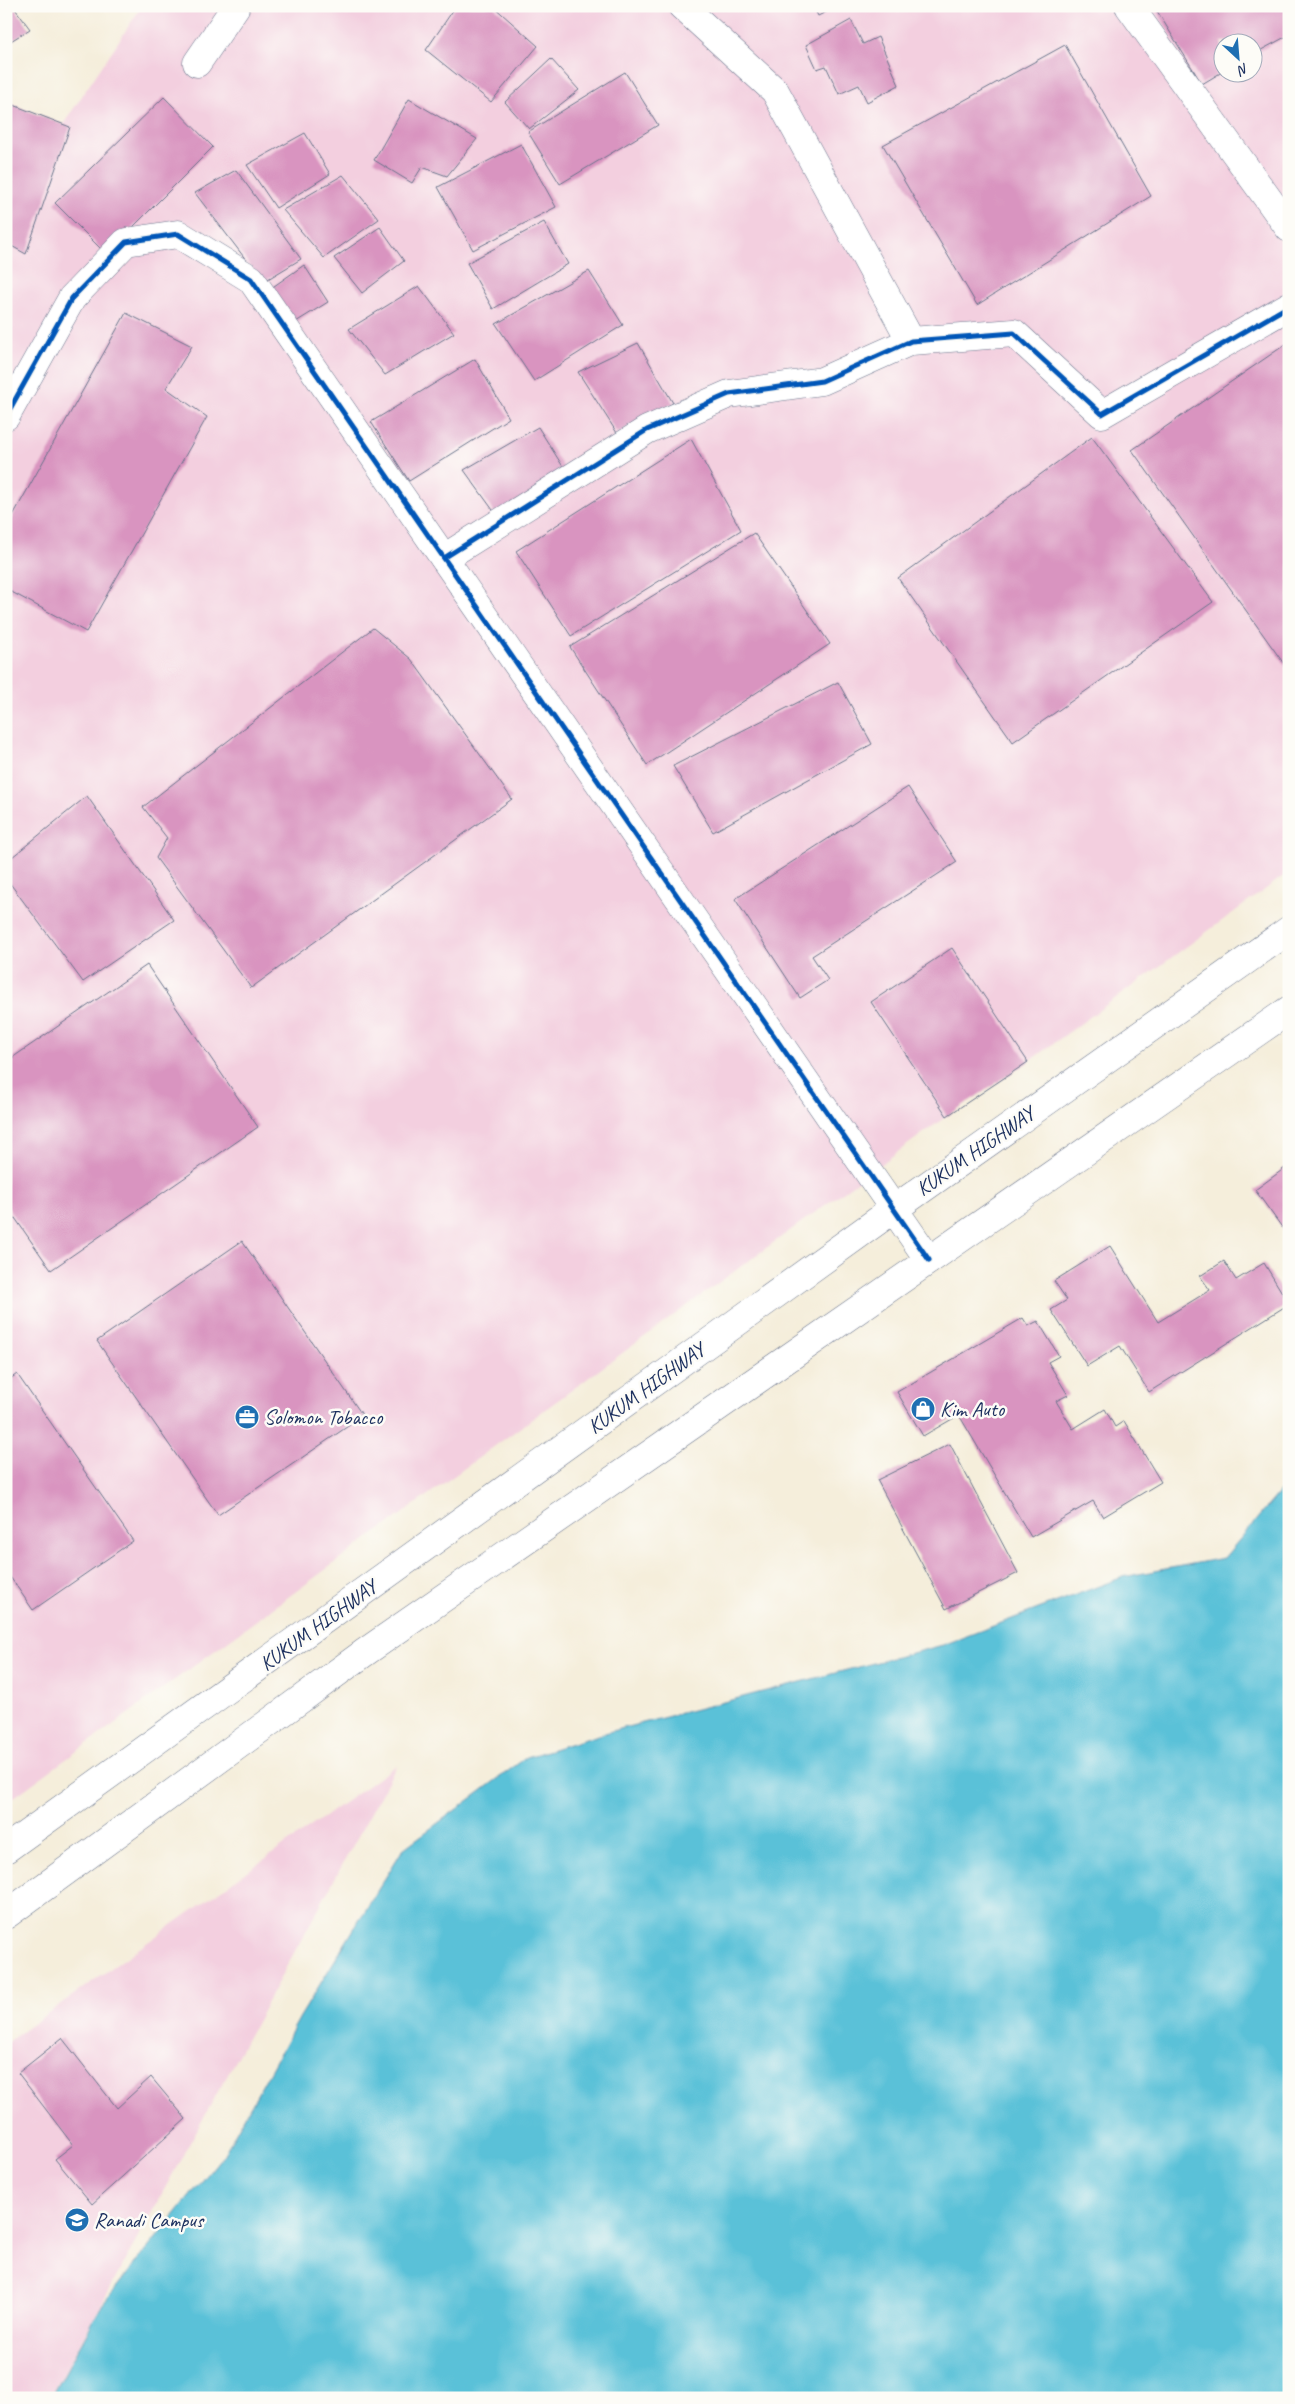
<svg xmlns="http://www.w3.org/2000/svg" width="1295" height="2404" font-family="Caveat,sans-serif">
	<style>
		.built { fill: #f3cfdf; fill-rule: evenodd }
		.water { fill: #5ac1d8; stroke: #3a789b }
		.building { fill: #d994c0 }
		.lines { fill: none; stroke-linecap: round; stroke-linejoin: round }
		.minor-casing { stroke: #67728a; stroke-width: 29 }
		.secondary-casing { stroke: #67728a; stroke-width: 29 }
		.minor { stroke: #fff; stroke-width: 28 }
		.secondary { stroke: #fff; stroke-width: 28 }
		.cycleway-casing { stroke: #fdfcf7; stroke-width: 8 }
		.cycleway { stroke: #0057b8; stroke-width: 5 }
		.labels { text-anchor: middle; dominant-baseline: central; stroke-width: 5; stroke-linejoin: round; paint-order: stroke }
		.street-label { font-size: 21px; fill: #1b2f5e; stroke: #fdfcf7 }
		.poi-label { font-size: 21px; fill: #1b2f5e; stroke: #fdfcf7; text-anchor: start }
	</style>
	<rect width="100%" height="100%" fill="#fdfcf7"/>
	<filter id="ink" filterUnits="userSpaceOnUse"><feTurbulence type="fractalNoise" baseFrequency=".02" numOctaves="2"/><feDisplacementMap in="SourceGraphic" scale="10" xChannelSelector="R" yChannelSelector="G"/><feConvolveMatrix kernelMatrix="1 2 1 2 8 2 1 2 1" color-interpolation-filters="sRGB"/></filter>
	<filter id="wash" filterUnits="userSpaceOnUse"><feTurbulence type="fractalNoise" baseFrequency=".0096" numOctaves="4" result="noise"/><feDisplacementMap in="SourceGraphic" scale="20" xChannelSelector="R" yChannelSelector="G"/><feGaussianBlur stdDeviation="1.12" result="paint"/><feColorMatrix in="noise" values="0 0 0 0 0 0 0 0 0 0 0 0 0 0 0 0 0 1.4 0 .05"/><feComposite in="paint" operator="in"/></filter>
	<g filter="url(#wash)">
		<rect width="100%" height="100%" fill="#f5eedb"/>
		<g class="built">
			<path d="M142,6H1289V872L1028,1062L947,1116L6,1803V210ZM1222,42H1252V72H1222Z"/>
			<polygon points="397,1765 50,2398 6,2398 6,2043"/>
		</g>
		<polygon class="water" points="1289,1481 1289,2398 51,2398 102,2305 224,2154 300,2017 403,1849 527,1757 612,1731 943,1645 1123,1577 1224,1558"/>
		<g id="blocks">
			<g class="building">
				<polygon points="6,6 13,6 30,29 6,44"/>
				<polygon points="456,6 493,6 538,46 491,102 426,50"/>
				<polygon points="813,6 838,6 818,16"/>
				<polygon points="1154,6 1289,6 1289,35 1252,55 1252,42 1222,42 1222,72 1202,84"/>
				<polygon points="851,20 863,44 878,37 899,85 867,102 859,85 839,94 826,66 817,69 806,45"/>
				<polygon points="1065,45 1151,196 977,305 883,145"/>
				<polygon points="551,59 579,90 529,129 505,102"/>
				<polygon points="625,72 658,125 560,184 528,132"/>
				<polygon points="164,97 213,147 106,254 55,203"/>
				<polygon points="409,99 477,139 447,176 422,167 412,183 374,160"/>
				<polygon points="6,102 70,127 26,254 6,243"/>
				<polygon points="305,133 330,174 276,208 247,165"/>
				<polygon points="521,144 556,207 473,250 438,187"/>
				<polygon points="236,170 301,259 263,282 195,193"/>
				<polygon points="343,175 379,219 324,258 283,210"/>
				<polygon points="544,222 568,264 493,309 467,263"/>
				<polygon points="380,227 404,261 362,293 334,258"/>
				<polygon points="304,265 328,302 291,325 267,291"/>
				<polygon points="589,271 623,325 534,381 496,324"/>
				<polygon points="419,286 454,333 385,375 349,329"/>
				<polygon points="126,313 192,346 166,388 207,417 86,632 6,589 6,528"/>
				<polygon points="1289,342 1289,671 1132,450"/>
				<polygon points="638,343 673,403 617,433 578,372"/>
				<polygon points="475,359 509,418 409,481 371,422"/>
				<polygon points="538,427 567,473 498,517 464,470"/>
				<polygon points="1092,437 1213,602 1013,742 898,578"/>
				<polygon points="691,439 741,530 571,636 516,551"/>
				<polygon points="754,533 830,644 647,765 570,647"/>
				<polygon points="373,628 411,659 512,799 251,988 156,858 167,838 143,807"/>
				<polygon points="838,682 872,744 713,832 673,766"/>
				<polygon points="908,787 957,862 812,956 828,980 800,998 735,899"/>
				<polygon points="87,796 174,920 83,982 6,878 6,862"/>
				<polygon points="952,948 1028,1062 947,1116 871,1002"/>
				<polygon points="147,965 258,1127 51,1270 6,1205 6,1062"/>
				<polygon points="1289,1165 1289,1237 1255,1190"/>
				<polygon points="242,1241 363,1416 218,1515 97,1341"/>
				<polygon points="1110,1246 1158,1322 1210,1290 1200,1276 1224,1261 1236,1280 1264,1263 1289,1304 1149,1392 1120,1346 1087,1366 1051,1310 1067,1300 1054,1281"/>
				<polygon points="1023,1318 1028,1326 1038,1321 1059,1356 1048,1362 1068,1395 1056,1401 1073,1429 1105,1409 1115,1427 1124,1421 1161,1482 1103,1517 1093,1501 1031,1537 959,1415 923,1436 897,1392"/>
				<polygon points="17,1374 133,1541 33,1610 6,1571 6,1382"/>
				<polygon points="950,1444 1018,1573 946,1609 877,1480"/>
				<polygon points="62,2038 117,2108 151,2077 186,2119 92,2204 55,2159 73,2145 18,2073"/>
			</g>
		</g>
	</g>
	<g filter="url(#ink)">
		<use href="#blocks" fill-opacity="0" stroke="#67728a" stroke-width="1"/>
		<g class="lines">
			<defs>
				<g id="minor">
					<polyline points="682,6 775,91 911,341"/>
					<polyline points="1129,6 1289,228"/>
					<polyline points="197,63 236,6"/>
					<polyline points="6,416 72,298 126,242 178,234 251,279 929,1260"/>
					<polyline points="444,558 647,430 729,394 822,381 911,341 1014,333 1102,414 1289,306"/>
				</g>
				<g id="secondary">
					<polyline points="6,1849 894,1209 1289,930"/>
					<polyline points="6,1915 364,1653 1289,1010"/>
				</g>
			</defs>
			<use href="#minor" class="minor-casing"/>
			<use href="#secondary" class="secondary-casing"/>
			<use href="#minor" class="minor"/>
			<use href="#secondary" class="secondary"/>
			<defs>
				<g id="cycleway">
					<polyline points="6,416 72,298 126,242 178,234 251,279 929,1260"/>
					<polyline points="444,558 647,430 729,394 822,381 911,341 1014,333 1102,414 1289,306"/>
				</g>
			</defs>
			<use href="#cycleway" class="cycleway-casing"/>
			<use href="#cycleway" class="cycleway"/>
		</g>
	</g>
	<defs>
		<symbol id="shop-disc" viewBox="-11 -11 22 22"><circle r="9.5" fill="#1f6fb2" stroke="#fdfcf7"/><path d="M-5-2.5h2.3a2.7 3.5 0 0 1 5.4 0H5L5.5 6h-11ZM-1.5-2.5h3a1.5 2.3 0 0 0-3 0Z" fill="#fff"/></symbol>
		<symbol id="office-disc" viewBox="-11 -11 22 22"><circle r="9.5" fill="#1f6fb2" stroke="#fdfcf7"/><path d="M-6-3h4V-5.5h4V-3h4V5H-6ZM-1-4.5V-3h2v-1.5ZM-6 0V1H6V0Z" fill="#fff"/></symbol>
		<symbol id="university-disc" viewBox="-11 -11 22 22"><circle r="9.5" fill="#1f6fb2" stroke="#fdfcf7"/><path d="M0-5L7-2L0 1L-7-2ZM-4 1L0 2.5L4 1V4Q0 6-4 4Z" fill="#fff"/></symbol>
	</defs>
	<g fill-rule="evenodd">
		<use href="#shop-disc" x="909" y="1395" width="28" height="28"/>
		<use href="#office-disc" x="233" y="1403" width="28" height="28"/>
		<use href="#university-disc" x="63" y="2206" width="28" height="28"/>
	</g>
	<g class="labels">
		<g class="street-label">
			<text transform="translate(975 1151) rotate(-35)">KUKUM HIGHWAY</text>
			<text transform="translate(646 1388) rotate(-36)">KUKUM HIGHWAY</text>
			<text transform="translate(318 1625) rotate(-36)">KUKUM HIGHWAY</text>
		</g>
		<g class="poi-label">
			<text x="940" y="1409">Kim Auto</text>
			<text x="264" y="1417">Solomon Tobacco</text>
			<text x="94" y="2220">Ranadi Campus</text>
		</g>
	</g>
	<rect width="1295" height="2404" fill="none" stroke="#fdfcf7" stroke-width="25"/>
	<g transform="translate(1238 58) rotate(154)"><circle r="24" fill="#fdfcf7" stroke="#a3aaba"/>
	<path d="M0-4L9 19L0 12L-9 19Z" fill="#1f6fb2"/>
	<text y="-8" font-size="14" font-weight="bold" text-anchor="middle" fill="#1b2f5e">N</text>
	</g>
</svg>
